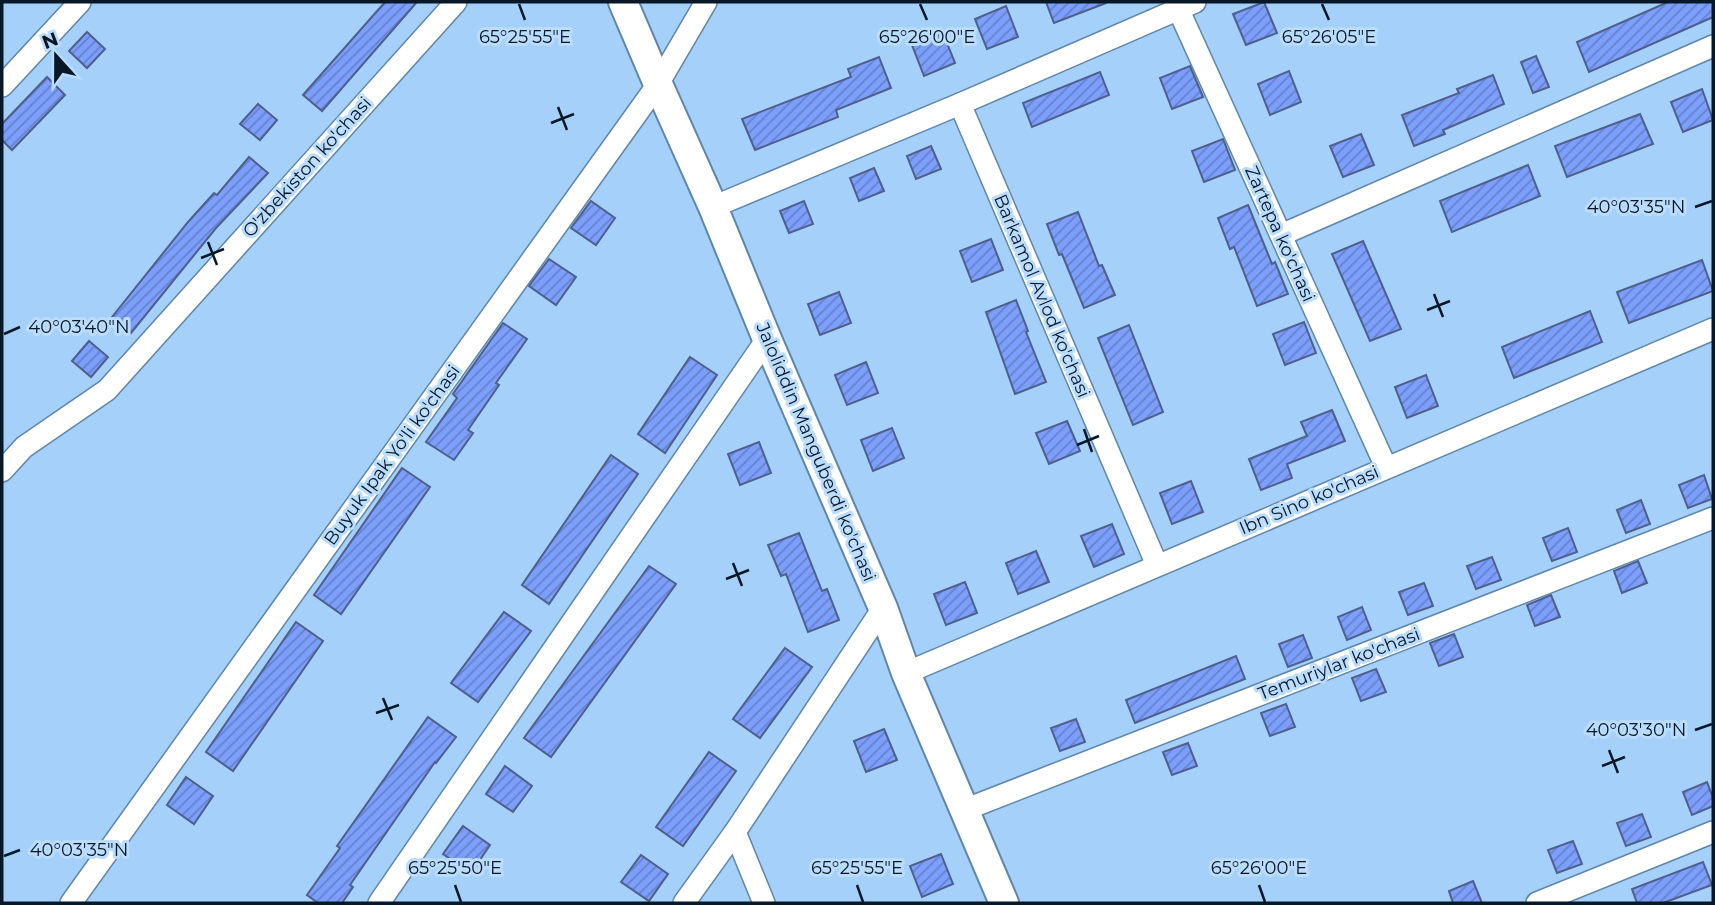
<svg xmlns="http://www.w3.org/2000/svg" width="1715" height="905" font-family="Montserrat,sans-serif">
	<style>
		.building { fill: url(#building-hatch); stroke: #4e5f8b; stroke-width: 2 }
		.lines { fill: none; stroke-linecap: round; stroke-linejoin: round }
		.street-casing { stroke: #5e86ac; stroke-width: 24 }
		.secondary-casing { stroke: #5e86ac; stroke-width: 32 }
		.street { stroke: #fff; stroke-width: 21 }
		.secondary { stroke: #fff; stroke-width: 28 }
		.ticks { fill: none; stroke: #081827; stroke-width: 2.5 }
		.labels { text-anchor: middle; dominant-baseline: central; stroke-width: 6; stroke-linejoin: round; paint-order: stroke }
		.street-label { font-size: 18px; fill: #081827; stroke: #badcfd }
		.ticks-label { font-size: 18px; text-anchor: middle; fill: #081827; stroke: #badcfd; stroke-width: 6; stroke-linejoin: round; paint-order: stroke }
	</style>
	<defs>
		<pattern id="building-hatch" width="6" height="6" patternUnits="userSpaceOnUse" patternTransform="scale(1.75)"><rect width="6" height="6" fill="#7d9ffc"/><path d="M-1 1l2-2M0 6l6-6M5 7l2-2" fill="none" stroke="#6481cc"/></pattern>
	</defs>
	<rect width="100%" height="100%" fill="#a5d0f9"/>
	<g class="building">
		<polygon points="385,2 417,2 322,111 303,95"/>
		<polygon points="1046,2 1106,2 1106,3 1054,23"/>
		<polygon points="1264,2 1277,33 1246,45 1233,14"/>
		<polygon points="1668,2 1713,2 1713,17 1589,72 1577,42"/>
		<polygon points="1006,6 1018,37 987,49 975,19"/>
		<polygon points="87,32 105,49 87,68 69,51"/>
		<polygon points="943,33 955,63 924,76 912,45"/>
		<polygon points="1536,56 1549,87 1533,93 1521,62"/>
		<polygon points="879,57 891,88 836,110 838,117 755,150 742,119 851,77 848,69"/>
		<polygon points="1190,66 1203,97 1172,109 1160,78"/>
		<polygon points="1289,71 1301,102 1270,115 1258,84"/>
		<polygon points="1100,72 1109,95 1032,127 1023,103"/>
		<polygon points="1493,75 1504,104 1443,130 1445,134 1414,146 1402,115 1459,93 1457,89"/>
		<polygon points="47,77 65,95 12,150 2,140 2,124"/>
		<polygon points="1702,89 1713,120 1683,132 1671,102"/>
		<polygon points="258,104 277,120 260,140 240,124"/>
		<polygon points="1640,114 1653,144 1567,177 1555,146"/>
		<polygon points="1361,134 1374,165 1343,177 1330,146"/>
		<polygon points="1223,139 1235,170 1204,182 1192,151"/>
		<polygon points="931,146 941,169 916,179 907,156"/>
		<polygon points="249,157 268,173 216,228 131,333 112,317 188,222 214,193 217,195"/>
		<polygon points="1528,165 1540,196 1452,232 1440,201"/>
		<polygon points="874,168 884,191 859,201 850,178"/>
		<polygon points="591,201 615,218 596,245 571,228"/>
		<polygon points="804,201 813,224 789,233 780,211"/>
		<polygon points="1248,205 1272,264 1275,262 1288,294 1257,306 1234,247 1230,249 1218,218"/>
		<polygon points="1078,212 1099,266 1102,265 1115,295 1084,308 1062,254 1059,255 1047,224"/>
		<polygon points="991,239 1003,270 972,282 960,251"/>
		<polygon points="1363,241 1401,329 1370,341 1332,254"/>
		<polygon points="549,259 576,277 556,305 529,286"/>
		<polygon points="1702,260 1713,291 1629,323 1617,292"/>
		<polygon points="839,292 851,323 820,335 808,304"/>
		<polygon points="1016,300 1028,331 1026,332 1046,382 1015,394 986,312"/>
		<polygon points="1590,311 1602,342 1514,378 1502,347"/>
		<polygon points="1304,322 1316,353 1285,365 1273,334"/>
		<polygon points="503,323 527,339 496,383 499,385 468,430 473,433 454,460 426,442 457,398 453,394"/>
		<polygon points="1129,325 1163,412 1133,425 1098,338"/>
		<polygon points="89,341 108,357 91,377 72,361"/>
		<polygon points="690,357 717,375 665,453 638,434"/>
		<polygon points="866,362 878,393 847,405 835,375"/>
		<polygon points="1426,375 1438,406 1407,418 1395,387"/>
		<polygon points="1332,410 1345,441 1287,464 1292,478 1261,490 1249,459 1307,436 1301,422"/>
		<polygon points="1067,421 1080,451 1049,464 1036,433"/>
		<polygon points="892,428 904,458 873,471 861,440"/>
		<polygon points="759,442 771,473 740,485 728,454"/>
		<polygon points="611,455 638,474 549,604 522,585"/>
		<polygon points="402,468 430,487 341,614 314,595"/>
		<polygon points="1704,475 1712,499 1688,508 1679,485"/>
		<polygon points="1191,481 1203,512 1172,524 1160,493"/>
		<polygon points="1641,500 1650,524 1626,533 1617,510"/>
		<polygon points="1112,524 1124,554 1094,567 1081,536"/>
		<polygon points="1568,528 1577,552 1552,561 1543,538"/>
		<polygon points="799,533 822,591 827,589 839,620 808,632 786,574 781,576 768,545"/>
		<polygon points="1036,551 1049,582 1018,594 1006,563"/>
		<polygon points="1492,557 1501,580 1476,589 1467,566"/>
		<polygon points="1638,561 1647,583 1622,593 1614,571"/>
		<polygon points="649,566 676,584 551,757 524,738"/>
		<polygon points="965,582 977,613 946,625 934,594"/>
		<polygon points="1424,583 1433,606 1408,615 1399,592"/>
		<polygon points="1551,595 1560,617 1535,626 1527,605"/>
		<polygon points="1362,607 1371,630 1347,640 1338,617"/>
		<polygon points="504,612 531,631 478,702 451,683"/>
		<polygon points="296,622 323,641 233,771 206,752"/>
		<polygon points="1454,634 1463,657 1439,666 1430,643"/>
		<polygon points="1303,635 1312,658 1288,667 1279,644"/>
		<polygon points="785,648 812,667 760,738 733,719"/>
		<polygon points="1236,656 1245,679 1135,723 1126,700"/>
		<polygon points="1376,669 1386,692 1361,701 1352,678"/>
		<polygon points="1286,704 1295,727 1270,736 1261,713"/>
		<polygon points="428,717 456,737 436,763 435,762 350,885 353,887 342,903 318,903 307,895 340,848 337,846"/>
		<polygon points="1076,719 1085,742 1060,751 1051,728"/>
		<polygon points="884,729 897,760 866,772 854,741"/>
		<polygon points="1188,743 1197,766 1172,775 1163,752"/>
		<polygon points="709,752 736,771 683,846 656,827"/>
		<polygon points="505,766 532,786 513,812 486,794"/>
		<polygon points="186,777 213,796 194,824 167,805"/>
		<polygon points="1707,782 1713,798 1713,806 1692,815 1683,792"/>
		<polygon points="1642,814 1651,837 1626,846 1617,823"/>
		<polygon points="463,826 490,845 471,873 443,854"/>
		<polygon points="1573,841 1582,864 1557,873 1548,850"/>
		<polygon points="941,854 953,884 922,897 910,866"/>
		<polygon points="641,855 668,874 649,901 621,882"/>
		<polygon points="1703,862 1712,885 1663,903 1637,903 1632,889"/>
		<polygon points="1473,881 1482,903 1453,903 1449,891"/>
	</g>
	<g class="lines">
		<defs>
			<g id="street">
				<polyline points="1175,2 1386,467"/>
				<polyline points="2,86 80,2"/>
				<polyline points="960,104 1157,565"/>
				<polyline points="713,207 960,104 1195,2"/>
				<polyline points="1281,235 1713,46"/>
				<polyline points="2,471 24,447 107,390 456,2"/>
				<polyline points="906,673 1713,329"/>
				<polyline points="964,810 1713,518"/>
				<polyline points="735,832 764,903"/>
				<polyline points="71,903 658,84 706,2"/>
				<polyline points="379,903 767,339"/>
				<polyline points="684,903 735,832 883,608"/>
				<polyline points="1537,903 1713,832"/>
			</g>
			<polyline id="secondary" points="623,2 658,84 713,207 767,339 883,608 906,673 1004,903"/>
		</defs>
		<use href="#street" class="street-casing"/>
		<use href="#secondary" class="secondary-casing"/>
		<use href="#street" class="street"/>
		<use href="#secondary" class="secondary"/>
	</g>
	<path class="ticks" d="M519,4L525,20M920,4L927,20M1322,4L1329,20M558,107L567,130M551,123L574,114M1695,207L1712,201M208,242L217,265M201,258L224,249M1434,294L1443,317M1427,310L1450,301M4,334L20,327M1084,429L1092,452M1077,445L1099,436M733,563L742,586M726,579L749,570M383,698L392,720M376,713L399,705M1695,730L1712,724M1609,750L1618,773M1602,766L1625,757M4,856L20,850M455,885L461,902M857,885L863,902M1259,885L1265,902"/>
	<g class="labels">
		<g class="street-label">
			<text transform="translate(307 167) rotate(-48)">O'zbekiston ko'chasi</text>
			<text transform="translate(1280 234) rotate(66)">Zartepa ko'chasi</text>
			<text transform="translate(1042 296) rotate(67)">Barkamol Avlod ko'chasi</text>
			<text transform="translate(816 452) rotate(67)">Jaloliddin Manguberdi ko'chasi</text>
			<text transform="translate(392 455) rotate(-54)">Buyuk Ipak Yo'li ko'chasi</text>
			<text transform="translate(1309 500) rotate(-23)">Ibn Sino ko'chasi</text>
			<text transform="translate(1339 664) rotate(-21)">Temuriylar ko'chasi</text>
		</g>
	</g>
	<g class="ticks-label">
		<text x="525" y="43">65°25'55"E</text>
		<text x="927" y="43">65°26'00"E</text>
		<text x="1329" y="43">65°26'05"E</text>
		<text x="1636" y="213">40°03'35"N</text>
		<text x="79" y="333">40°03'40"N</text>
		<text x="1636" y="736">40°03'30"N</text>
		<text x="79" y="856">40°03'35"N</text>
		<text x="455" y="874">65°25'50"E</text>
		<text x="857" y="874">65°25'55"E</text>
		<text x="1259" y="874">65°26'00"E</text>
	</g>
	<rect width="1715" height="905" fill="none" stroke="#081827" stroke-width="7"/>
	<g transform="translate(56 56) rotate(339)" stroke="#badcfd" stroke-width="5" paint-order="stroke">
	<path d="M0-5L12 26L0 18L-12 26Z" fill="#081827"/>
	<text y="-10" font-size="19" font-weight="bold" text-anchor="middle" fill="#081827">N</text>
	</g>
</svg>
